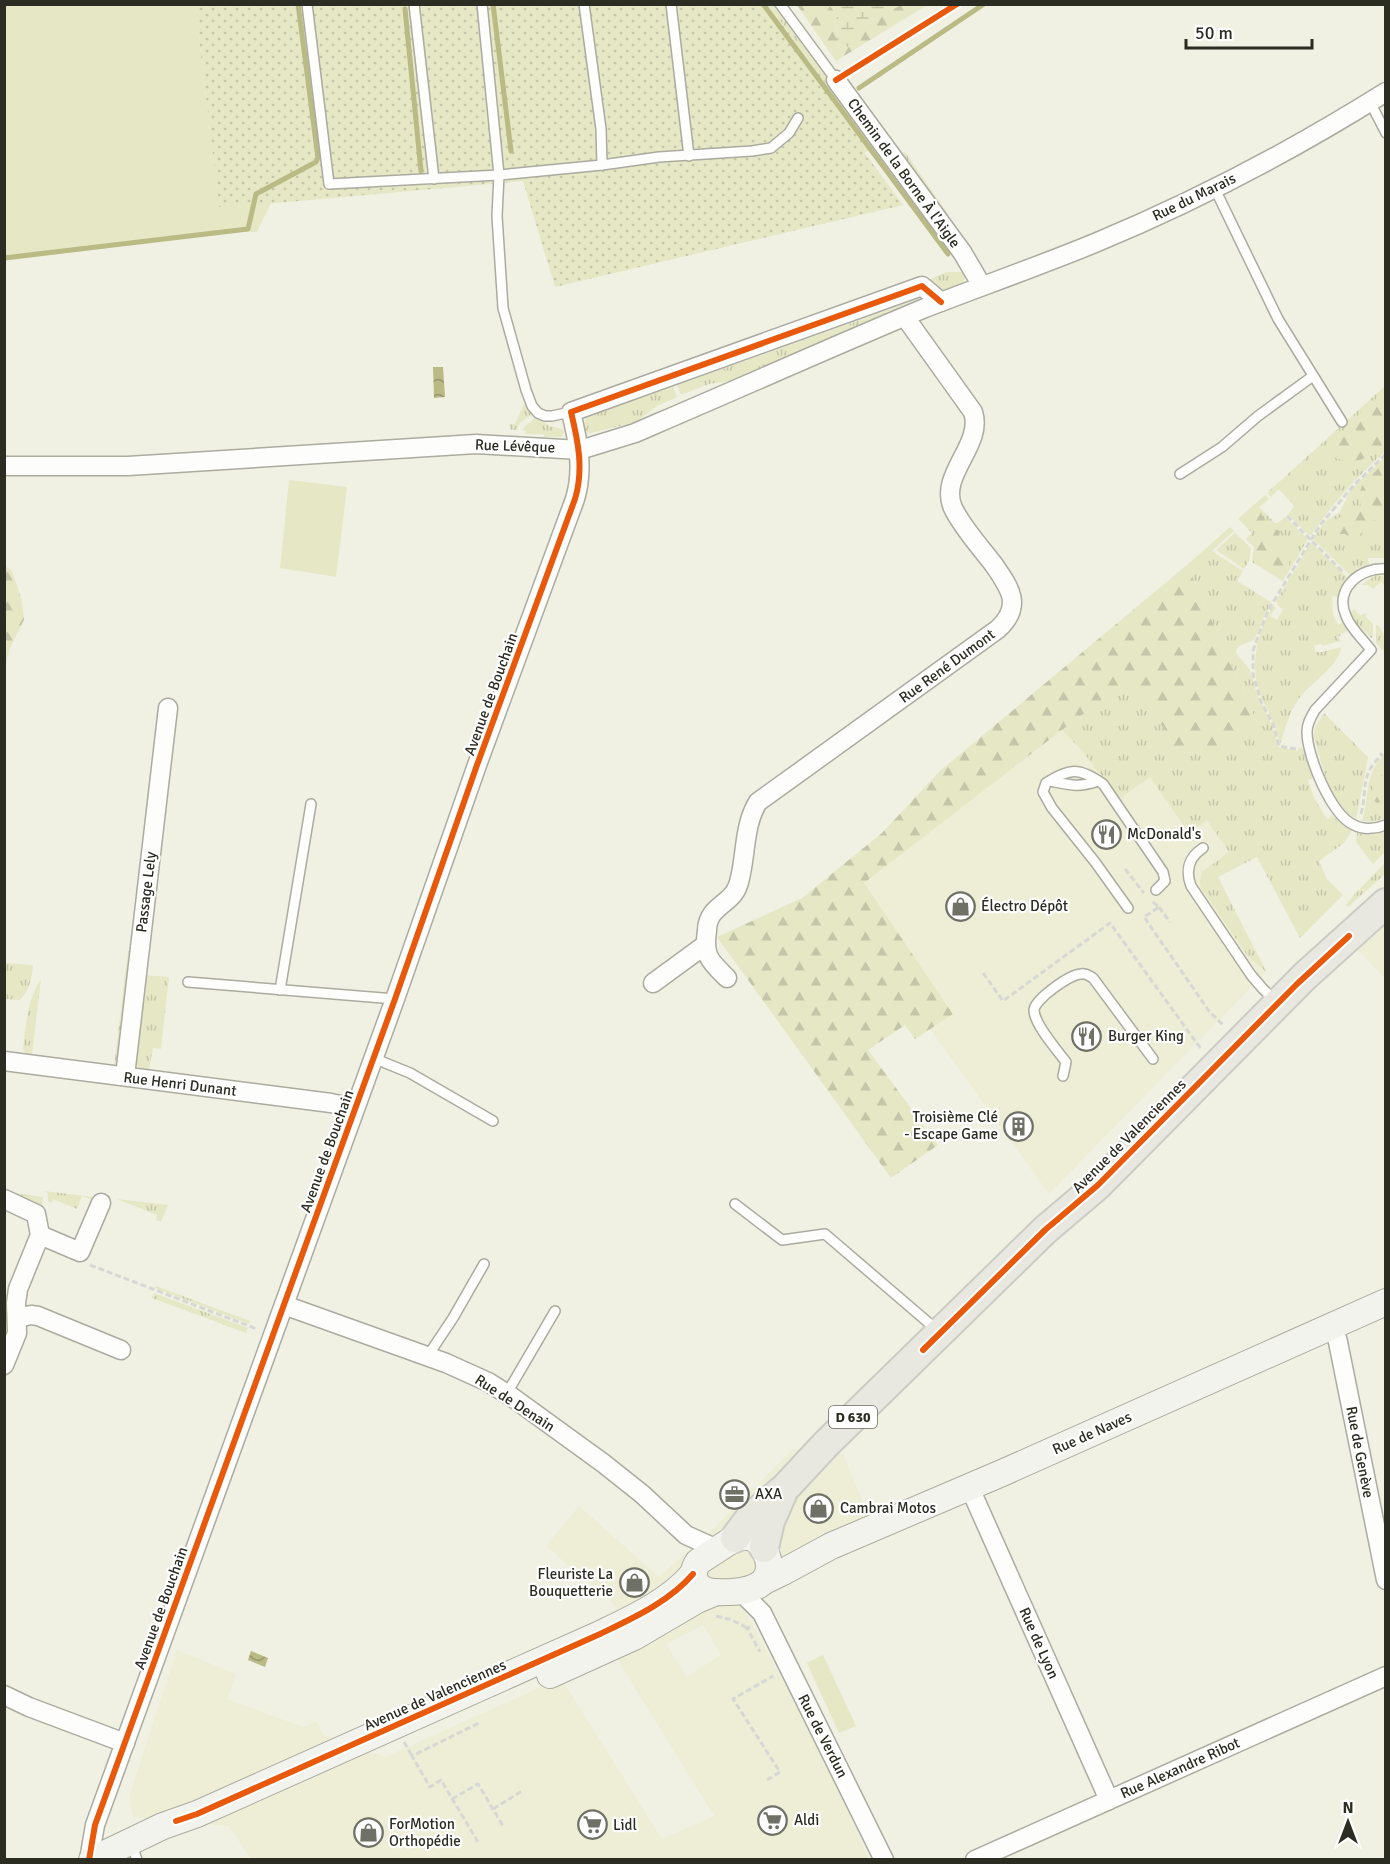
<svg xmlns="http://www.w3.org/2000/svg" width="1390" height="1864" font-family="Signika,sans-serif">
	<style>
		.built { fill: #edeed5; fill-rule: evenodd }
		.grass { fill: url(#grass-tufts) }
		.forest { fill: url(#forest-firs) }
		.wetland { fill: url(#wetland-marsh) }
		.park { fill: url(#park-dots) }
		.pitch { fill: #e5e7c5 }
		.water { fill: url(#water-waves) }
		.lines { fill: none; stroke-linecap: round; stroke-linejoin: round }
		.stream { stroke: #b9ba84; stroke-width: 5 }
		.lane-casing { stroke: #ababa0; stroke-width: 12 }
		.street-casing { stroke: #ababa0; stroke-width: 21 }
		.secondary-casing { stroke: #ababa0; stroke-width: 28 }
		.primary-casing { stroke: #cbccc4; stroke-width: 32 }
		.path { stroke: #d7d8d3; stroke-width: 3; stroke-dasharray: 6 3; stroke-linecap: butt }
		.lane { stroke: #fdfdfb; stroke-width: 9 }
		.street { stroke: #fdfdfb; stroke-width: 18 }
		.secondary { stroke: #f3f3ee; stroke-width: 26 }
		.primary { stroke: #e8e8e1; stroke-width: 28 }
		.cycleway-casing { stroke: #fff; stroke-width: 10 }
		.cycleway { stroke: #e8590c; stroke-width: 6 }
		.labels { text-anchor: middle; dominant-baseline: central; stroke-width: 4.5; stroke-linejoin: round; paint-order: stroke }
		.shield { fill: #fff; stroke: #6b6b64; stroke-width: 1.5 }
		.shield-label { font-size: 14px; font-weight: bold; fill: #2b2c22 }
		.street-label { font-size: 15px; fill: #2b2c22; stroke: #fff }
		.poi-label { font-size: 15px; fill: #2b2c22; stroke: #fff; text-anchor: start }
	</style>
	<defs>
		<pattern id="grass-tufts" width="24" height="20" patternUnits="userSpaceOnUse" patternTransform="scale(1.5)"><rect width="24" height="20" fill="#e5e7c5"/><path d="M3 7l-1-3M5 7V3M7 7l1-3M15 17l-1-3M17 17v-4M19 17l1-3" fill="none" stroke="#c5c6a9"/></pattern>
		<pattern id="forest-firs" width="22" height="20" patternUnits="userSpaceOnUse" patternTransform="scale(1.5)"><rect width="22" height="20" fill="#e5e7c5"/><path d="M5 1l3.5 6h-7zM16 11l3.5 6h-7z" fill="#c5c6a9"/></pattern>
		<pattern id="wetland-marsh" width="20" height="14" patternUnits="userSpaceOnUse" patternTransform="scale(1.5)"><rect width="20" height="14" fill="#e5e7c5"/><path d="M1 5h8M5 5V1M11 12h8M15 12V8" fill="none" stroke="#c5c6a9"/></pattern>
		<pattern id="park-dots" width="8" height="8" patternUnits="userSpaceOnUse" patternTransform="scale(1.5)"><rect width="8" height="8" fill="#e5e7c5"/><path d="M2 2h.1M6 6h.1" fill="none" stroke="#c5c6a9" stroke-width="1.8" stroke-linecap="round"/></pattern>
		<pattern id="water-waves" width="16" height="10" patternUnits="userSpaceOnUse" patternTransform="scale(1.5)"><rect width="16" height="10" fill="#b9ba84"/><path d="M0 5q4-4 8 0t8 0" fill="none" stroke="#97976c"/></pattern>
	</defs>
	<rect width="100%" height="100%" fill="#f0f1e3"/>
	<g class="built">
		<polygon points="1062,730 1084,753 1118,799 1180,755 1257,857 1217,877 1267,971 1049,1194 930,1029 953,1013 863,883"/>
		<polygon points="1385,926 1385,979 1358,950"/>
		<path d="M793,1449L843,1454L871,1521L743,1607L825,1759L869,1859H251L229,1826L133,1817L129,1797L177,1650L236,1674L227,1699L303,1727L317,1721L323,1735L385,1757L561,1678L662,1839L714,1816L614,1654L635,1644L614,1604L546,1546L579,1506L659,1577L714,1528ZM703,1625L721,1655L687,1677L666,1644Z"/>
	</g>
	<g class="grass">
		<polygon points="768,5 775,5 847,101 955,251 951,253 877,150"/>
		<polygon points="905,152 948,214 944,216 898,157"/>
		<path d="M947,272H965C967,286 955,288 944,293L926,281Z"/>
		<polygon points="925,297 927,298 738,380 709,384 681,395 677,385"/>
		<path d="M1385,386V452C1357,476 1332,504 1311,535H1309L1288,515L1294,506L1279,489L1271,497L1267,493Z"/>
		<polygon points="673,387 677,397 657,406 636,422 587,434 584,425 586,416"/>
		<polygon points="524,404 532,414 520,423 516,430 511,430 509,424 515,424"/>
		<polygon points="536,417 549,426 563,429 564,432 562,437 544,437 544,434 525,434 526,431 522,430 525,426"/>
		<polygon points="1385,457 1385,558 1368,558 1369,565 1358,569 1350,575 1313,539 1325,521 1339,513 1351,490"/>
		<polygon points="1265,495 1269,499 1259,507 1275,523 1278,523 1285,517 1308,539 1283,581 1252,562 1254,547 1246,539 1252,533 1238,519"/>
		<polygon points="1230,527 1234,531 1212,551 1243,571 1237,581 1271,602 1254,640 1239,646 1236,651 1237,654 1250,670 1256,691 1273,728 1278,747 1298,751 1299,747 1303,749 1314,778 1308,780 1314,798 1327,819 1332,815 1342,825 1352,831 1344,843 1319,861 1327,879 1343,895 1300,938 1257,857 1218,877 1266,972 1247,955 1201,888 1200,881 1202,872 1229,852 1207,820 1189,833 1150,777 1118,800 1084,753 1062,730 1132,678 1180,755 1198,743 1203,752 1259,727 1187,565"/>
		<polygon points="1235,533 1251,548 1249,561 1244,569 1216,550"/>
		<path d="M1311,543L1347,577L1340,590L1339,597L1332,596L1333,614L1338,625L1343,622L1348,630L1338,637L1340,641L1322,646V644L1314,645L1315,652H1322L1341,647C1340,665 1312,682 1300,697C1290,711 1285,728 1280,745C1276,727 1271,717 1263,701C1248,667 1256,636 1273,606L1276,607L1270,616L1277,620L1283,609L1277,605L1278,603L1276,601Z"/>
		<polygon points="1376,575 1385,576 1385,586 1381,582 1373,589 1369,585 1361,585"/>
		<polygon points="1354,609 1361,616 1364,613 1367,614 1365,616 1373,624 1373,637 1371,638 1356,623 1350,613"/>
		<polygon points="1376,625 1378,625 1384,634 1385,633 1385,653 1376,643"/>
		<path d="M1324,713L1368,757L1356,819C1328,802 1323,766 1314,737L1315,727Z"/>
		<path d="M1385,754V818L1374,822L1362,821C1371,793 1362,777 1385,754Z"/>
		<polygon points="1385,832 1385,852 1373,864 1356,842 1357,833 1367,835"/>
		<polygon points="1385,863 1385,874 1348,907 1346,905 1353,896"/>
		<polygon points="128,951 133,952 118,1061 114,1066"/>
		<path d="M5,963L33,965C32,978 29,991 20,1000L5,999Z"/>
		<polygon points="143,975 169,977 161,1049 153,1048 149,1069 139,1068 134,1060"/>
		<path d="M41,979L32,1055L26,1054L23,1049C26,1026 27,1000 41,979Z"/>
		<polygon points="44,1191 94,1197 93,1200 82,1196 77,1209 53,1199 51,1203 48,1201 48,1193"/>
		<polygon points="5,1192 43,1197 42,1208"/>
		<polygon points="117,1199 168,1205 161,1222 156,1220 157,1215"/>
		<polygon points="156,1286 250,1321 249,1324 155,1288"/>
		<polygon points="154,1293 248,1328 246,1333 152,1298"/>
	</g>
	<g class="forest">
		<path d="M797,5H829C840,15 837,31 837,45L848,47L869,21L901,5H927L836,61Z"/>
		<path d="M1385,391V443C1367,458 1358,467 1334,457L1332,449L1337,439L1347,431L1362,411Z"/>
		<polygon points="1385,461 1385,531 1380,521 1373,520 1357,538 1351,538 1345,534 1329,534 1325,529 1328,523 1348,514 1356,514 1361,508 1359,494 1362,486"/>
		<path d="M1256,508L1261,511C1263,522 1271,528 1280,531L1279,536H1269L1267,537V541L1274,545L1277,551H1285L1290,554L1289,566L1282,575L1277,576L1254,562L1256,548L1251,540L1256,537L1257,533C1251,526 1241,526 1244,515Z"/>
		<polygon points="1187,565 1259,727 1203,753 1198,744 1180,755 1132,678 1062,730 864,883 953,1014 915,1039 905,1025 868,1050 938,1145 891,1178 717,937 802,898 882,833 940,771"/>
		<polygon points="5,566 12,571 22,601 24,620 10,648 5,667"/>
		<path d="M1385,771V801L1377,803L1373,800C1371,781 1374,784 1385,771Z"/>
	</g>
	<path class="wetland" d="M829,5H901L869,21L848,47L837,45C837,31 840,15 829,5Z"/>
	<polygon class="park" points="195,5 768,5 877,150 864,152 903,205 555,287 523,181 219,208"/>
	<g class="pitch">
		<polygon points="4,5 195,5 219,207 271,203 257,232 238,231 5,261"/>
		<polygon points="289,480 347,487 336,577 280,568"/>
		<polygon points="1291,581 1298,585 1283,609 1277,605"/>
		<polygon points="823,1655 856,1726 839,1733 807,1663"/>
	</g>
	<g class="water">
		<polygon points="433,367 443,367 445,397 434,398"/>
		<polygon points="251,1651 268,1658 265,1667 248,1660"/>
	</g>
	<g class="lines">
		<g class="stream">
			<polyline points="493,4 511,151"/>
			<polyline points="763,4 948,254"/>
			<polyline points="405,9 421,171"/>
			<polyline points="859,88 984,4"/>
			<polyline points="4,258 248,229 256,194 316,162 318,158 298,4"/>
		</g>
		<defs>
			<g id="lane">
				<polyline points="307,4 329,184 499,175 482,4"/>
				<polyline points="414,4 434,179"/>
				<polyline points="584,4 601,129 602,165"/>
				<polyline points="671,4 689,156"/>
				<polyline points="780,4 836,80"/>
				<polyline points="1370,102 1386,133"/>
				<polyline points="1214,187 1278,319 1342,422"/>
				<polyline points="571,412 552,416 545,416 538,413 532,406 526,390 503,308 497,216 499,175 602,165 659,157 752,151 771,148 789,133 798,118"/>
				<polyline points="1180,474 1222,447 1258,416 1313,376"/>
				<path d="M1386,569C1360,567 1334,589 1346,616C1351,629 1363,639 1371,650L1315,710C1311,717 1307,723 1307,732C1307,756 1331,815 1354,825C1363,830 1376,829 1386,825"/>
				<path d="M1050,781C1070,785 1078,788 1098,781"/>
				<path d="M1203,848C1189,857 1185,870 1191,886L1251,975L1263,989L1276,1001"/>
				<path d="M1128,908L1095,862L1052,808L1043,792L1046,783C1070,768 1079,767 1103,784L1163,872L1165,881L1156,890"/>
				<polyline points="188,982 395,999"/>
				<polyline points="280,990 311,804"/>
				<polyline points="373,1058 410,1073 493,1121"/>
				<path d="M1063,1076L1066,1062C1057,1050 1034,1024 1034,1010C1035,999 1069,975 1081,974C1086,973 1089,976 1093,978L1153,1059"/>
				<polyline points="735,1204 782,1240 825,1234 937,1330"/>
				<polyline points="427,1357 453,1318 484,1264"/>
				<polyline points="507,1393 555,1311"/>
				<polyline points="131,1842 137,1860"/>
			</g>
			<g id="street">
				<polyline points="836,80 962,252 982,286"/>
				<path d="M4,466H128L476,444L580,450L635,433L658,423C747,385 836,345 925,308C982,286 1039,266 1095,243C1194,202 1295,149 1386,92"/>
				<path d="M727,978C710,961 703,956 707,931C707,924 709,918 713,913C724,900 736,899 740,878C746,854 744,824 758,802L998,629C1023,606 1010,588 994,565C981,548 962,527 953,508C938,475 984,445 973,412L905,317"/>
				<polyline points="653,983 705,945"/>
				<polyline points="4,1061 331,1103 355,1108"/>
				<polyline points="125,1076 168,708"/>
				<polyline points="4,1199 36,1214 40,1235 18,1289 16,1303 17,1333 4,1365"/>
				<polyline points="40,1235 80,1252 101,1203"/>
				<polyline points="284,1305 446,1363 488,1382 512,1397 603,1463 642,1494 686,1535 717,1549"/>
				<polyline points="17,1318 31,1315 38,1316 121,1350"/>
				<polyline points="1333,1325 1338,1342 1386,1580"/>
				<polyline points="969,1486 1109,1800"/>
				<polyline points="740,1591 762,1613 884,1860"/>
				<polyline points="4,1695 29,1707 125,1743"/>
				<path d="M89,1860L95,1825L395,999L477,765L575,499C584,469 578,441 571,412L922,286L941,302"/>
				<polyline points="975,1860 1386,1676"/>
			</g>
			<g id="secondary">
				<path d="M741,1537C754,1536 761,1541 766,1553C777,1581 756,1591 731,1592C724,1592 715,1593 708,1591C694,1587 690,1574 698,1562L735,1538Z"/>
				<polyline points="764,1581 783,1572 831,1546 1002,1473 1386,1302"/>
				<polyline points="550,1675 634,1637 697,1600 716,1592"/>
				<path d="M92,1860L163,1826L197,1814L600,1634C633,1618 669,1602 693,1574"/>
			</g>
			<g id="primary">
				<polyline points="735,1538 750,1518 786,1487 826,1444 1045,1230 1098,1185 1305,976 1386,903"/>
				<polyline points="764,1548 770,1521 782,1494"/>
			</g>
		</defs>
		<use href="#lane" class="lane-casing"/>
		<use href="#street" class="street-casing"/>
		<use href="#secondary" class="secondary-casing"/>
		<use href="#primary" class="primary-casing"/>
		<g class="path">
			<polyline points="1287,516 1344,573"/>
			<polyline points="1296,749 1279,746 1273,724 1261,702 1253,674 1253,651 1259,633 1269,609 1320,525 1354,485 1386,454"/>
			<path d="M1361,814C1368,788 1359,776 1382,755L1380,753"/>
			<polyline points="1125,869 1144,893"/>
			<polyline points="1153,902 1159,907 1144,917 1209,1011 1224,1026"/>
			<polyline points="1159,907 1170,922"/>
			<polyline points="983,973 1003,1001 1110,923 1201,1049"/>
			<polyline points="90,1265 257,1329"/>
			<polyline points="716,1616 732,1620 747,1628"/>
			<polyline points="750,1627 747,1628 760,1652"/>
			<polyline points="404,1742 412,1756"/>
			<polyline points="767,1780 780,1772 733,1699 773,1676"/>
			<polyline points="452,1799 478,1784 503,1826"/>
			<polyline points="493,1809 522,1791"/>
			<polyline points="478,1842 441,1780 430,1787 412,1756 479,1723"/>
		</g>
		<use href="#lane" class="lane"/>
		<use href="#street" class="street"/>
		<use href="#secondary" class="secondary"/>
		<use href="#primary" class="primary"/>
		<defs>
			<g id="cycleway">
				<polyline points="836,80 957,4"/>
				<polyline points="923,1350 1045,1230 1098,1185 1297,984 1349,936"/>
				<path d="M176,1821L197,1814L600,1634C633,1618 669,1602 693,1574"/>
				<path d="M89,1860L95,1825L395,999L477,765L575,499C584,469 578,441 571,412L922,286L941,302"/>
			</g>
		</defs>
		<use href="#cycleway" class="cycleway-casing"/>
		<use href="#cycleway" class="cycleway"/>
	</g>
	<defs>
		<symbol id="restaurant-ring" viewBox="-11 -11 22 22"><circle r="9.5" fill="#fff" stroke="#707166" stroke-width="1.5"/><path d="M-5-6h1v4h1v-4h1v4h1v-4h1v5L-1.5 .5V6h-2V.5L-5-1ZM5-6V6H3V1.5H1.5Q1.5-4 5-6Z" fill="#707166"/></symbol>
		<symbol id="shop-ring" viewBox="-11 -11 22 22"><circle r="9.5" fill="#fff" stroke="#707166" stroke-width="1.5"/><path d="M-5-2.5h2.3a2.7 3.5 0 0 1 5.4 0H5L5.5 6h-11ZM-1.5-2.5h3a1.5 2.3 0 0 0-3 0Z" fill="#707166"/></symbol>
		<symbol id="building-ring" viewBox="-11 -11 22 22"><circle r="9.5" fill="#fff" stroke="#707166" stroke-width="1.5"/><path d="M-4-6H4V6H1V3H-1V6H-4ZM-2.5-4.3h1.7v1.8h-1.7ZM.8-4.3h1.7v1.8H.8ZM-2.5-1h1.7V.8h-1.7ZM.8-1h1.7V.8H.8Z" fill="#707166"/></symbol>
		<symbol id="office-ring" viewBox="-11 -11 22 22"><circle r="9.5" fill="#fff" stroke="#707166" stroke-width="1.5"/><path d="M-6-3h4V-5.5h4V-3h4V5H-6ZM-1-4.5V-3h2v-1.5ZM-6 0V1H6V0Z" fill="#707166"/></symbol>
		<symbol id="supermarket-ring" viewBox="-11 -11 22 22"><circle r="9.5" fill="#fff" stroke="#707166" stroke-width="1.5"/><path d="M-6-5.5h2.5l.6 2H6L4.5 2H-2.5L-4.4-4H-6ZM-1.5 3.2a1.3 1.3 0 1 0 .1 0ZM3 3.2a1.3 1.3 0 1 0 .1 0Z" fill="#707166"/></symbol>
	</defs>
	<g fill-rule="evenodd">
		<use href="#restaurant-ring" x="1090" y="818" width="33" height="33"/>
		<use href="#shop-ring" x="944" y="890" width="33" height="33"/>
		<use href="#restaurant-ring" x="1070" y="1020" width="33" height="33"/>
		<use href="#building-ring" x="1002" y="1110" width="33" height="33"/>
		<use href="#office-ring" x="718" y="1478" width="33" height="33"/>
		<use href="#shop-ring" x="802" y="1492" width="33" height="33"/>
		<use href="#shop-ring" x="618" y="1566" width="33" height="33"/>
		<use href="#supermarket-ring" x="756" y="1804" width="33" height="33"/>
		<use href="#supermarket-ring" x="576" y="1808" width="33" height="33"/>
		<use href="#shop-ring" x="352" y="1816" width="33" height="33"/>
	</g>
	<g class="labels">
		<rect class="shield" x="829" y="1406" width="48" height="22" rx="4.5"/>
		<g class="shield-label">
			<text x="853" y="1417">D 630</text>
		</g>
		<g class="street-label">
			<text transform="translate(904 173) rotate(54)">Chemin de la Borne À l'Aigle</text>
			<text transform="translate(1194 197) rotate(-26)">Rue du Marais</text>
			<text transform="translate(515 446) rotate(2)">Rue Lévêque</text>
			<text transform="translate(947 666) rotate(-36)">Rue René Dumont</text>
			<text transform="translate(491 694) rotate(-70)">Avenue de Bouchain</text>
			<text transform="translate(146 892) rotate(-83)">Passage Lely</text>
			<text transform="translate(180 1084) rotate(7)">Rue Henri Dunant</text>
			<text transform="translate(1129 1136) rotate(-45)">Avenue de Valenciennes</text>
			<text transform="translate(327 1151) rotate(-70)">Avenue de Bouchain</text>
			<text transform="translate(515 1403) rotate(33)">Rue de Denain</text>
			<text transform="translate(1092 1433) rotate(-24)">Rue de Naves</text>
			<text transform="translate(1360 1452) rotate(79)">Rue de Genève</text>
			<text transform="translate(161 1608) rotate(-70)">Avenue de Bouchain</text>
			<text transform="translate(1039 1643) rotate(66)">Rue de Lyon</text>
			<text transform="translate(435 1695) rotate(-24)">Avenue de Valenciennes</text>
			<text transform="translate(823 1736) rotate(63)">Rue de Verdun</text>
			<text transform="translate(1180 1768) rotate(-24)">Rue Alexandre Ribot</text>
		</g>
		<g class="poi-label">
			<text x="1127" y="834">McDonald's</text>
			<text x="981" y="906">Électro Dépôt</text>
			<text x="1108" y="1036">Burger King</text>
			<text x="998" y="1117" text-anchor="end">Troisième Clé<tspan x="998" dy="17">- Escape Game</tspan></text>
			<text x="755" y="1494">AXA</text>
			<text x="840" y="1508">Cambrai Motos</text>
			<text x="613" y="1574" text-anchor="end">Fleuriste La<tspan x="613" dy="17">Bouquetterie</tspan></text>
			<text x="794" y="1820">Aldi</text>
			<text x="389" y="1824">ForMotion<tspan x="389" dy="17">Orthopédie</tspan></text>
			<text x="613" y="1825">Lidl</text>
		</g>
	</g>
	<rect width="1390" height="1864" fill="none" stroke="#2b2c22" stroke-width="12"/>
	<g transform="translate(1348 1822)" stroke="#ffffff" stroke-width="4.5" paint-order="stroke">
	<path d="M0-4.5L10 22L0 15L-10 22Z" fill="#2b2c22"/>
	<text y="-9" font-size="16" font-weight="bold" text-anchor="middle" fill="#2b2c22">N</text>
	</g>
	<path d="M1186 39v9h126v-9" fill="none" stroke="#2b2c22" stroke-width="3"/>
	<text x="1195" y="39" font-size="18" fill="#2b2c22" stroke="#ffffff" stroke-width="4.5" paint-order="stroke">50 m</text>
</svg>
